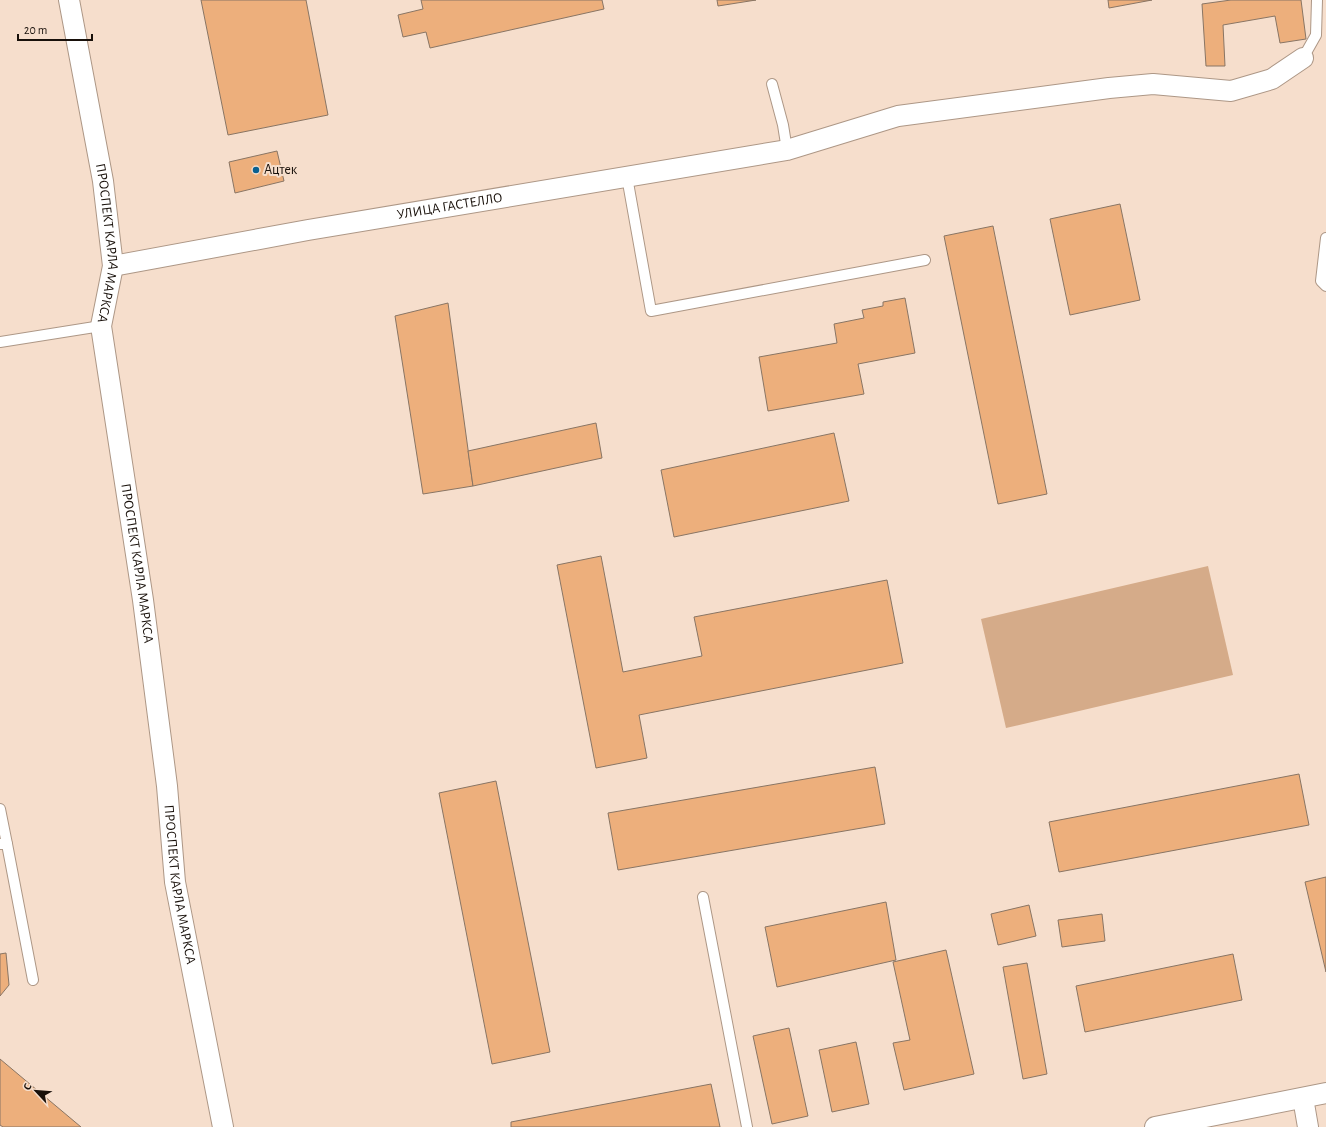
<svg xmlns="http://www.w3.org/2000/svg" width="1326" height="1127" font-family="'Alegreya Sans',sans-serif">
	<style>
		.grass { fill: #d5ab89 }
		.building { fill: #edaf7c; stroke: #897564 }
		.lines { fill: none; stroke-linecap: round; stroke-linejoin: round }
		.lane-casing { stroke: #ad9786; stroke-width: 12 }
		.street-casing { stroke: #ad9786; stroke-width: 22 }
		.lane { stroke: #fff; stroke-width: 10 }
		.street { stroke: #fff; stroke-width: 20 }
		.poi-dot { fill: #0a6091; stroke: #f6decc; stroke-width: 1.5 }
		.labels { text-anchor: middle; dominant-baseline: central; stroke-width: 4; stroke-linejoin: round; paint-order: stroke }
		.poi-label { font-size: 14px; fill: #18100a; stroke: #f6decc; text-anchor: start }
		.street-label { font-size: 14px; fill: #18100a; stroke: #f6decc }
	</style>
	<rect width="100%" height="100%" fill="#f6decc"/>
	<polygon class="grass" points="1208,566 1233,675 1006,728 981,619"/>
	<g class="building">
		<polygon points="201,0 306,0 328,115 228,135"/>
		<polygon points="421,0 602,0 604,9 430,48 426,32 403,37 398,15 423,9"/>
		<polygon points="717,0 756,0 718,6"/>
		<polygon points="1108,0 1152,0 1109,8"/>
		<polygon points="1231,0 1301,0 1306,39 1280,43 1275,16 1223,25 1225,66 1206,66 1202,4"/>
		<polygon points="277,151 284,181 235,193 229,162"/>
		<polygon points="1120,204 1140,300 1070,315 1050,219"/>
		<polygon points="993,226 1047,494 998,504 944,236"/>
		<polygon points="905,298 915,353 858,364 864,394 768,411 759,357 837,343 834,324 864,318 862,310 883,306 883,302"/>
		<polygon points="448,303 473,486 423,494 395,316"/>
		<polygon points="596,423 602,458 473,486 468,451"/>
		<polygon points="834,433 849,501 674,537 661,470"/>
		<polygon points="601,556 623,672 702,656 694,617 887,580 903,663 639,715 647,758 596,768 557,565"/>
		<polygon points="875,767 885,824 618,870 608,813"/>
		<polygon points="1299,774 1309,825 1059,872 1049,822"/>
		<polygon points="496,781 550,1052 492,1064 439,793"/>
		<polygon points="1326,877 1326,972 1305,882"/>
		<polygon points="886,902 896,960 777,987 765,927"/>
		<polygon points="1029,905 1036,936 998,945 991,914"/>
		<polygon points="1102,914 1105,941 1062,947 1058,920"/>
		<polygon points="946,950 974,1074 904,1090 893,1043 910,1040 893,962"/>
		<polygon points="6,953 9,985 0,996 0,954"/>
		<polygon points="1233,954 1242,1000 1085,1032 1076,986"/>
		<polygon points="1027,963 1047,1074 1023,1079 1003,967"/>
		<polygon points="789,1028 808,1116 772,1124 753,1036"/>
		<polygon points="856,1042 869,1104 832,1112 819,1050"/>
		<polygon points="0,1059 81,1127 3,1127 0,1125"/>
		<polygon points="711,1084 720,1127 511,1127 511,1122"/>
	</g>
	<g class="lines">
		<defs>
			<g id="lane">
				<polyline points="1303,58 1316,35 1317,0"/>
				<polyline points="772,84 783,125 787,150"/>
				<polyline points="627,177 651,311 925,260"/>
				<polyline points="1326,238 1321,281 1326,286"/>
				<polyline points="0,342 101,326"/>
				<polyline points="0,809 7,844 1,844"/>
				<polyline points="7,844 33,980"/>
				<polyline points="703,897 747,1127"/>
			</g>
			<g id="street">
				<path id="s1" d="M69,0L103,181L113,266L101,326L143,600L167,786L175,882L223,1127"/>
				<path id="s2" d="M113,266L308,230L787,150L898,116L1109,88L1153,84L1231,91L1272,79L1303,58"/>
				<polyline points="1303,1098 1308,1127"/>
				<polyline points="1155,1127 1326,1093"/>
			</g>
		</defs>
		<use href="#lane" class="lane-casing"/>
		<use href="#street" class="street-casing"/>
		<use href="#lane" class="lane"/>
		<use href="#street" class="street"/>
	</g>
	<circle class="poi-dot" cx="256" cy="170" r="4"/>
	<g class="labels">
		<g class="poi-label">
			<text x="264" y="170">Ацтек</text>
		</g>
		<g class="street-label">
			<text stroke="none"><textPath href="#s2" startOffset="342">УЛИЦА ГАСТЕЛЛО</textPath></text>
			<text stroke="none"><textPath href="#s1" startOffset="247">ПРОСПЕКТ КАРЛА МАРКСА</textPath></text>
			<text stroke="none"><textPath href="#s1" startOffset="571">ПРОСПЕКТ КАРЛА МАРКСА</textPath></text>
			<text stroke="none"><textPath href="#s1" startOffset="895">ПРОСПЕКТ КАРЛА МАРКСА</textPath></text>
		</g>
	</g>
	<g transform="translate(36 1091) rotate(296)" stroke="#f6decc" stroke-width="3" paint-order="stroke">
	<path d="M0-3L7 15L0 10L-7 15Z" fill="#18100a"/>
	<text y="-6" font-size="11" font-weight="bold" text-anchor="middle" fill="#18100a">С</text>
	</g>
	<path d="M18 34v6h74v-6" fill="none" stroke="#18100a" stroke-width="2"/>
	<text x="24" y="34" font-size="12" fill="#18100a" stroke="#f6decc" stroke-width="3" paint-order="stroke">20 m</text>
</svg>
